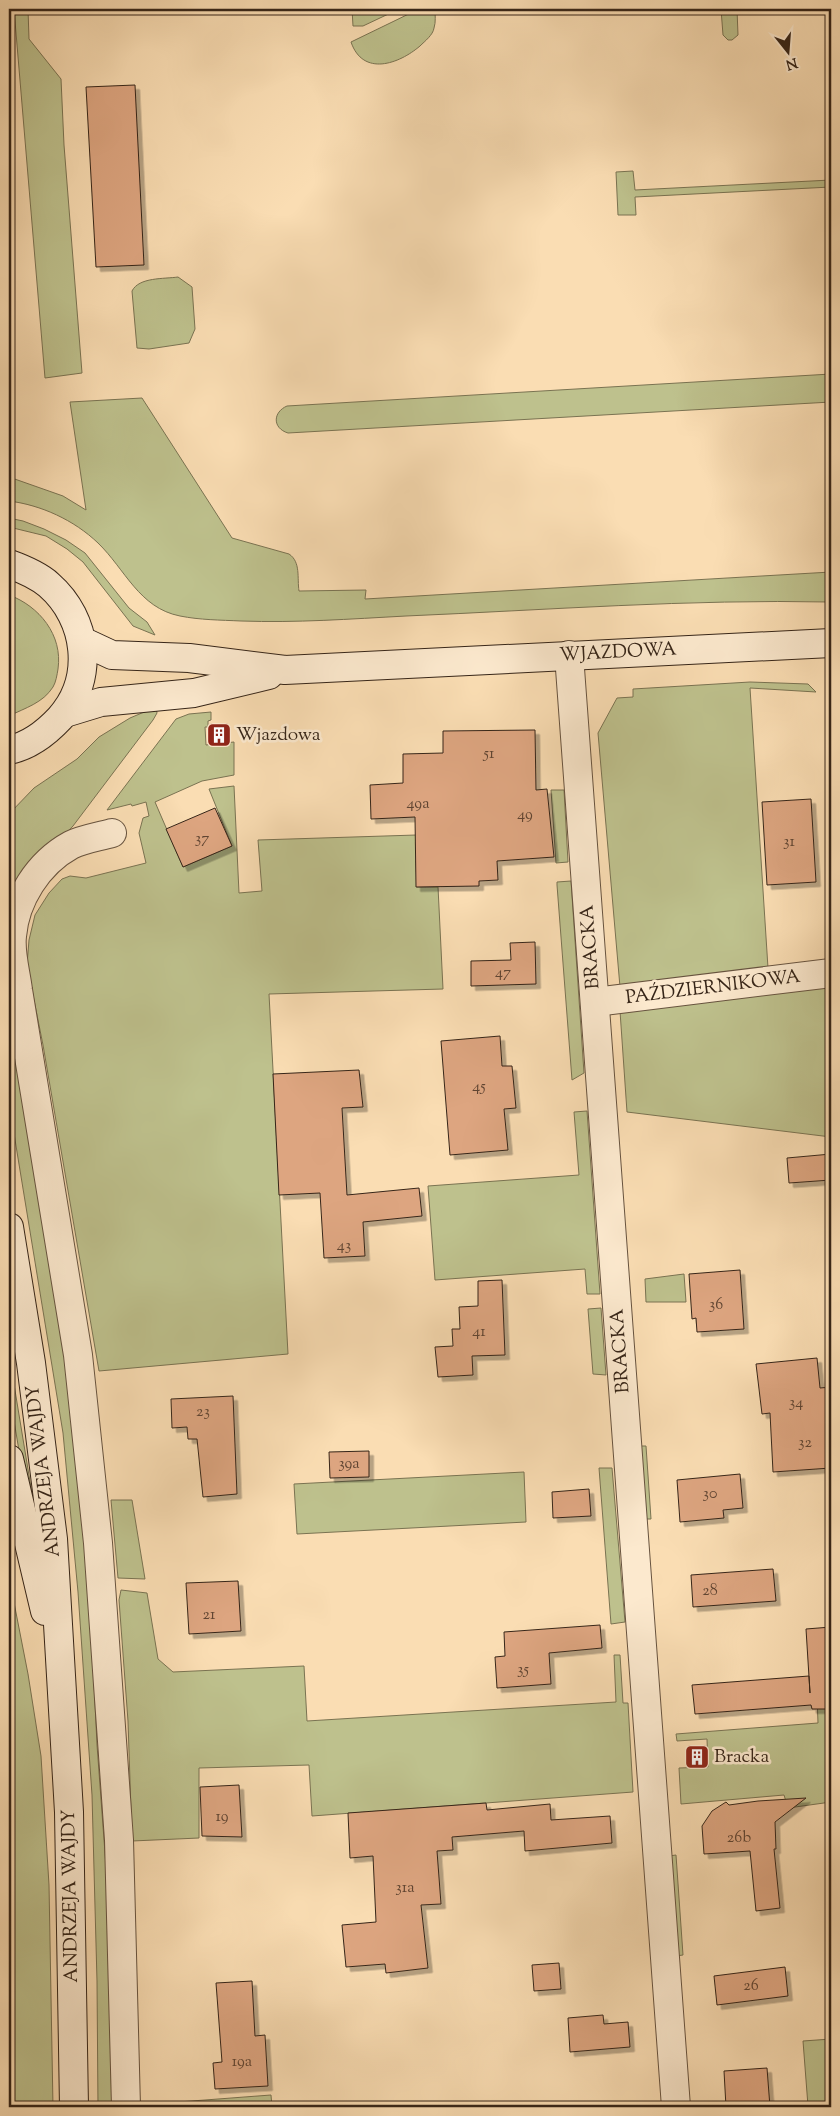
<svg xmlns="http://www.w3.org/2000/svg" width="840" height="2116" font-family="'Sorts Mill Goudy',serif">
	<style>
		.green { fill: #bec18d; stroke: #7a7352 }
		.building { fill: #dda580; stroke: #362518; filter: url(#shadow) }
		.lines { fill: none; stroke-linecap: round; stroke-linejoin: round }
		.street-casing { stroke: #67533f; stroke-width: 30 }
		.secondary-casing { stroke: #362518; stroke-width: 30 }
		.street { stroke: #fce9ce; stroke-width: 28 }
		.secondary { stroke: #fce9ce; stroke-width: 28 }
		.labels { text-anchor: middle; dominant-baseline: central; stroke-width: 5; stroke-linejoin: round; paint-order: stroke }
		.number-label { font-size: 16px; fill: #604532 }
		.street-label { font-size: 19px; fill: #362518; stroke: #fce9ce }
		.poi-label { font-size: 19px; fill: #362518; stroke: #fce9ce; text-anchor: start }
	</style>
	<defs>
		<filter id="shadow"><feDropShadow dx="4.5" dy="4.5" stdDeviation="0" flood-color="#0004"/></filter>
	</defs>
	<rect width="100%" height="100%" fill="#faddb3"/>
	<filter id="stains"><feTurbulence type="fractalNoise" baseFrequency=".004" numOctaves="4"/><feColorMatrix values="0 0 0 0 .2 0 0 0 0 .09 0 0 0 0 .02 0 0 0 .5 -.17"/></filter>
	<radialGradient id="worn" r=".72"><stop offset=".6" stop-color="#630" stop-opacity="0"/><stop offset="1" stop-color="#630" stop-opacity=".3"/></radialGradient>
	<g class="green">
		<polygon points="14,9 28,9 29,39 61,79 64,145 82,373 45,378"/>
		<polygon points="352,9 399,9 363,26 353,26"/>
		<path d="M419,9H435C435,15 436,22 434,28C433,35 425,41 420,46C399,64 363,77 351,42Z"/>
		<polygon points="721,9 737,9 738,35 732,40 728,40 723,35"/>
		<polygon points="633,171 635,190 831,180 831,187 635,197 636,215 618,215 616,172"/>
		<path d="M178,277L192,287L195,329L189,343L149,349L137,348L132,291C139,277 164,279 178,277Z"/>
		<path d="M831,374V402L288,433C272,428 273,412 287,406Z"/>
		<path d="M142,398L232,538L289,554C301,562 297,578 299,591L366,590L365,599L831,572V602C689,599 547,610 406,616C350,619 296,623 241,621C220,620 200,620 180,616C139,608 125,569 98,543C74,520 41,505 9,501V477L63,496L86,510L70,402Z"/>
		<polygon points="9,518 23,521 44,529 66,540 85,553 129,608 147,622 155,635 133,626 83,562 67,549 46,536 9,527"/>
		<path d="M9,595C39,606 63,635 58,669C57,675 56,682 53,687C43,703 25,708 9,716Z"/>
		<polygon points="750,682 808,684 816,692 750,688 768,968 620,987 598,733 617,698 633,697 633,689"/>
		<polygon points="156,707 157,713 153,720 73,826 9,895 9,814 34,788 77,759 99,737 130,718"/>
		<polygon points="211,712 211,720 208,721 208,727 205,727 206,745 234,742 234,775 202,781 155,802 183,867 232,846 209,789 234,786 239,893 262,891 258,840 448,834 416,861 417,887 438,887 443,989 269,994 288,1354 99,1371 43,1045 27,965 29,940 35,915 49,893 62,879 70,876 86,878 146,863 139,833 143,818 149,816 146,802 132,806 131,804 107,810 176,719 189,714"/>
		<polygon points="551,790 564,790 568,862 556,863"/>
		<polygon points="571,881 584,1073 572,1080 557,885 557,882"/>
		<polygon points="831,980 831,1137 627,1112 620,1011"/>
		<polygon points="9,1012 67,1373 87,1534 97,1745 107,1880 112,2107 98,2107 97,1981 92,1795 78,1592 63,1433 9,1103"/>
		<polygon points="587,1111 600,1294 587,1294 585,1269 435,1280 428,1186 579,1175 574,1112"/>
		<polygon points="684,1274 686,1302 646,1302 645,1279"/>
		<polygon points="601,1308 606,1375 593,1374 588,1309"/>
		<polygon points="9,1354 38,1530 33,1534 9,1391"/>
		<polygon points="641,1446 646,1446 651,1519 646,1519"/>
		<polygon points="599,1468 612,1468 625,1622 611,1624"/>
		<polygon points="524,1472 526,1522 297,1534 294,1484"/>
		<polygon points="111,1500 132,1500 145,1579 118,1578"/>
		<polygon points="9,1577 28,1674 41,1756 49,1885 53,2107 9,2107"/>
		<polygon points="121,1590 147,1593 158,1659 173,1672 304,1666 307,1721 616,1702 614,1655 620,1655 623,1703 628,1703 633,1792 312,1816 309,1765 199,1768 199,1838 132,1841 128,1721 119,1600"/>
		<polygon points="831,1695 831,1802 788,1808 784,1795 681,1804 679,1768 708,1767 707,1739 677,1741 676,1734 818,1723 817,1696"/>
		<polygon points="676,1855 683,1955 676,1956 669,1856"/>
		<polygon points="831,2039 831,2105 808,2106 803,2041"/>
		<polygon points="271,2095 272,2107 139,2107 139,2105"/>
	</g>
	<g class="building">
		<polygon points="135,85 144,265 96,267 86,87"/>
		<polygon points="535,730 536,790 547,789 554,857 497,861 498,880 479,881 479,886 416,887 415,817 371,819 370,785 403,783 403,754 443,753 443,731"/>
		<polygon points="811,799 816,882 767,885 762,802"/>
		<polygon points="215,808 232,846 183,867 166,829"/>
		<polygon points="535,942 536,984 471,986 471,961 511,960 510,943"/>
		<polygon points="500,1036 502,1066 512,1066 516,1108 504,1109 508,1150 450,1155 441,1041"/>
		<polygon points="359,1070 363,1107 342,1108 347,1195 419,1188 422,1216 363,1222 365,1256 324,1258 320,1193 279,1195 273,1074"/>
		<polygon points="831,1154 831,1180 789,1183 787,1158"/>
		<polygon points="740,1270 744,1329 697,1332 696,1318 692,1319 689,1274"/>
		<polygon points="502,1280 505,1355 472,1356 473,1375 438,1377 435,1347 453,1346 452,1329 460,1329 459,1307 478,1306 478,1281"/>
		<polygon points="817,1358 820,1388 831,1387 831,1468 773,1472 770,1413 762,1414 756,1364"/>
		<polygon points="233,1396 237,1494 203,1497 197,1439 188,1439 187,1427 172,1428 171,1399"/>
		<polygon points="369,1451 369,1477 330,1478 329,1452"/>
		<polygon points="740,1474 743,1508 723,1510 724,1518 680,1522 677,1480"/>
		<polygon points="589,1489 591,1516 553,1518 552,1492"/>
		<polygon points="773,1569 776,1601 693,1607 691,1575"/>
		<polygon points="238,1581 241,1631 189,1634 186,1583"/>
		<polygon points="600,1625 602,1648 549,1653 551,1684 497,1688 495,1657 505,1656 504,1632"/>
		<polygon points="831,1627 831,1709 812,1709 811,1705 695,1714 692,1685 809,1676 810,1693 806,1629"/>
		<polygon points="239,1785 242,1837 202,1836 200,1787"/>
		<polygon points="806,1798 775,1822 776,1849 774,1849 780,1908 756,1911 750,1851 704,1854 702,1826 712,1811 726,1802 729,1805 758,1801"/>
		<polygon points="486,1803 487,1810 550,1804 551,1820 610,1816 612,1843 525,1851 524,1831 452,1837 453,1850 437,1851 441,1904 421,1905 428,1968 386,1973 385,1964 346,1967 342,1925 376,1922 373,1856 350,1858 348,1813"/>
		<polygon points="559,1963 561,1989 534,1991 532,1965"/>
		<polygon points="785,1967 788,1996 717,2005 714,1976"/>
		<polygon points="252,1981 255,2036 265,2035 268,2086 215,2089 213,2063 222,2062 216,1983"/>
		<polygon points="603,2015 604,2024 628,2022 630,2047 570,2052 568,2018"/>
		<polygon points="767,2068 770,2107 726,2107 724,2071"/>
	</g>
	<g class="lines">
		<defs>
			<g id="street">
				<polyline points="569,655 676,2107"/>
				<path d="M112,833C98,837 83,839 71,845C38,863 15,900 12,936C10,953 16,973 18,990L78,1355L98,1543L119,1840L126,2107"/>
				<polyline points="595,1002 831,973"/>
			</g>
			<g id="secondary">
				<path d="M9,564C23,569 38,575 49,585C88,619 95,679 60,718C46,733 29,746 9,750"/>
				<polyline points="82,641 112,655 189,658 285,670 831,643"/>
				<polyline points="65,713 101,702 194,693 269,675"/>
				<polyline points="9,1227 31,1363 53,1539 69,1812 74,2107"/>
				<polyline points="9,1459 45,1611"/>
			</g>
		</defs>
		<use href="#street" class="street-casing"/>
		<use href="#secondary" class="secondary-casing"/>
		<use href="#street" class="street"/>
		<use href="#secondary" class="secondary"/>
	</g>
	<defs>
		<symbol id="building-square" viewBox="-11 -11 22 22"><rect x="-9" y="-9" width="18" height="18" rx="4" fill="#8f2418" stroke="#fce9ce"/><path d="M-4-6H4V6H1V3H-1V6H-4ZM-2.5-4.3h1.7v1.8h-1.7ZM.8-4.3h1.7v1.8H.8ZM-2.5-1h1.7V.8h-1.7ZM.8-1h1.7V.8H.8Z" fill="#fff"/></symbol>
	</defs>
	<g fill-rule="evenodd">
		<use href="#building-square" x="205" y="721" width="28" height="28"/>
		<use href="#building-square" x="683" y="1743" width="28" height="28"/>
	</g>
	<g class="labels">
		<g class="number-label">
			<text x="489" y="754">51</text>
			<text x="418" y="804">49a</text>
			<text x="525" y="815">49</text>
			<text x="202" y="839">37</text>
			<text x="789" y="842">31</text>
			<text x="503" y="973">47</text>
			<text x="479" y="1087">45</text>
			<text x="344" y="1246">43</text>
			<text x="716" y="1305">36</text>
			<text x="479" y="1332">41</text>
			<text x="796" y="1403">34</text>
			<text x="203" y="1412">23</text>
			<text x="805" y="1443">32</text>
			<text x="349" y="1464">39a</text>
			<text x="710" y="1494">30</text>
			<text x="710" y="1591">28</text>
			<text x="209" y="1615">21</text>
			<text x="523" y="1670">35</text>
			<text x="222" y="1817">19</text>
			<text x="739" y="1838">26b</text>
			<text x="405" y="1888">31a</text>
			<text x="751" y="1986">26</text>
			<text x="242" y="2062">19a</text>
		</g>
		<g class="street-label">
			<text transform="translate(618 653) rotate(-3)">WJAZDOWA</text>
			<text transform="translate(591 947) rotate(-94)">BRACKA</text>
			<text transform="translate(713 988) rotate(-7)">PAŹDZIERNIKOWA</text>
			<text transform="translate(621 1351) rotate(-94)">BRACKA</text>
			<text transform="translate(44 1471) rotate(-97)">ANDRZEJA WAJDY</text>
			<text transform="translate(71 1896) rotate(-91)">ANDRZEJA WAJDY</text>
		</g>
		<g class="poi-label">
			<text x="236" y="735">Wjazdowa</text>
			<text x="714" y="1757">Bracka</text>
		</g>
	</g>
	<rect width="840" height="2116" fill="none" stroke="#faddb3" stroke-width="30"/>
	<rect x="10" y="10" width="820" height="2096" fill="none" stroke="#362518" stroke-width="2.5"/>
	<rect x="15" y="15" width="810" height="2086" fill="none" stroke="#362518"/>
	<g transform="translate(788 52) rotate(163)" stroke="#fce9ce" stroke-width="4" paint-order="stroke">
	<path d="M0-4L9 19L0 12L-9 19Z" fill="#362518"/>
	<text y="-8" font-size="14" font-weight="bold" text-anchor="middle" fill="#362518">N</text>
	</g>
	<rect width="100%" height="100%" filter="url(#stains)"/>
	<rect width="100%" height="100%" fill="url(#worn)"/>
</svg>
